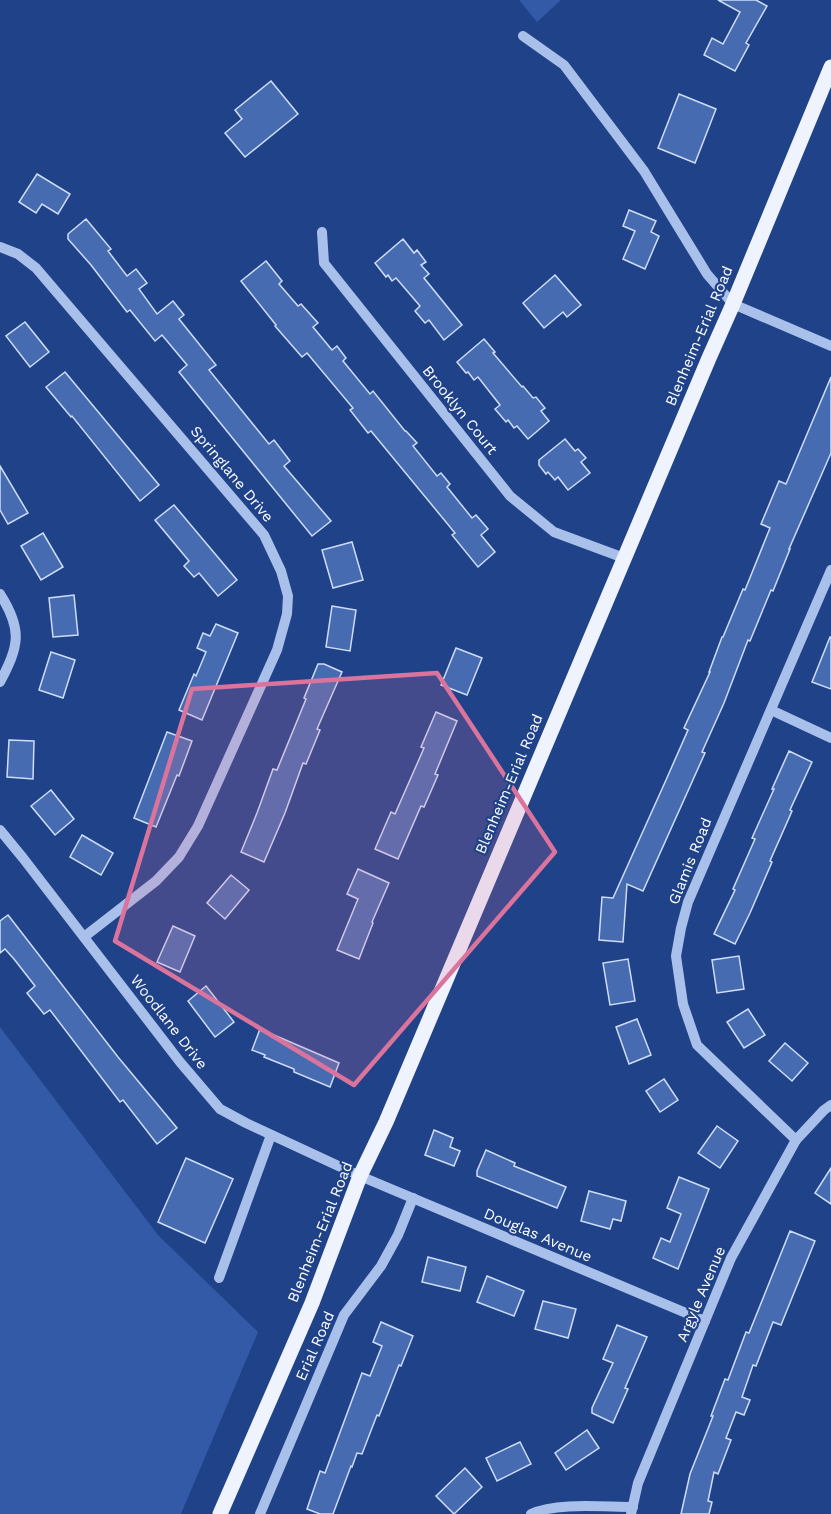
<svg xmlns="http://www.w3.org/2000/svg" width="831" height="1514" font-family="'Work Sans',sans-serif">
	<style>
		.green { fill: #325aa6 }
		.building { fill: #476bb1; stroke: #ceddf8; stroke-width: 1.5 }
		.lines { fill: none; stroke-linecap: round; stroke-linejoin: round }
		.minor { stroke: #a9c0eb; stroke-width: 10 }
		.major { stroke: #eef3fe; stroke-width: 15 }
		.marked { fill: #da749d; fill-opacity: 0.2; stroke: #da749d; stroke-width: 4.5; stroke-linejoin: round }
		.labels { text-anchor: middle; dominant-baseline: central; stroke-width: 4.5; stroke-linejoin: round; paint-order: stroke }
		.street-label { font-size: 15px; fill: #fff; stroke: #1f4289 }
	</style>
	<rect width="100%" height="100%" fill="#1f4289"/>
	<g class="green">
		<polygon points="519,0 561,0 537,22"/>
		<polygon points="0,1027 158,1235 258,1332 181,1514 0,1514"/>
	</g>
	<g class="building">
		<polygon points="718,0 756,0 767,6 746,43 749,45 735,71 704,55 712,38 723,44 740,12"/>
		<polygon points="271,81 298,114 245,157 225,133 242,119 235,110"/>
		<polygon points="679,94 716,109 695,163 658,148"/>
		<polygon points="37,174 70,194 58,214 42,204 36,213 19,202"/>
		<polygon points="629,210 656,221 651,232 659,236 645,269 623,259 635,231 623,226"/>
		<polygon points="86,219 111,249 108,251 127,276 136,269 147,283 139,289 157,314 173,301 184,315 179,319 216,365 209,370 269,444 274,440 290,461 284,466 331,521 312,536 179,372 187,365 162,335 155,341 130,310 127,312 91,265 68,239 68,234"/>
		<polygon points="403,239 414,253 417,250 426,262 421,265 429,274 424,278 462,325 444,340 429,320 425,323 415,311 420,306 396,278 392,281 388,275 386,277 375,263"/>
		<polygon points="266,261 282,281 279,284 298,306 301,304 318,323 313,327 332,350 337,346 346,358 343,361 370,394 373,391 405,431 406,431 417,443 413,446 437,476 441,473 450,484 447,487 472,518 476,515 488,529 481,535 495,552 478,567 452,535 455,533 371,431 368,433 350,410 353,408 307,353 302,357 275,326 276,325 241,281"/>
		<polygon points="555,275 581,305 567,317 563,312 544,328 523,303"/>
		<polygon points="25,322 49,352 30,367 6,336"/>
		<polygon points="484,339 495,352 493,353 522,387 523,386 533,398 536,397 545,408 541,411 549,421 528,439 517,426 514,428 508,420 506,422 495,409 500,405 478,377 474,380 468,372 466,373 457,362"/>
		<polygon points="65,372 159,485 140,501 72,416 71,417 46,387"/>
		<polygon points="831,377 831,453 789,549 790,549 773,591 771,590 750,641 748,640 724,703 702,752 705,753 643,891 627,884 623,942 599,940 602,897 613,898 666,780 688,730 684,728 710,672 709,672 722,637 723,637 743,589 745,590 770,528 761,524 779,481 786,484"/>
		<polygon points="565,439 575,451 578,449 586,458 581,462 590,473 568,490 558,477 555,480 548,472 546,474 539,465 539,460"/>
		<polygon points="0,466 28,513 8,524 0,510"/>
		<polygon points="174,505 237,580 218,596 199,573 194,577 184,566 189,561 155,520"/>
		<polygon points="43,533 63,567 41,580 21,546"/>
		<polygon points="352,542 363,580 333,588 322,550"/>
		<polygon points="74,595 78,635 53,637 49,598"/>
		<polygon points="332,606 356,610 350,651 326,647"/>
		<polygon points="216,624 238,633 202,720 179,710 194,674 196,676 206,652 197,648 203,633 210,636"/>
		<polygon points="830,637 831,637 831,689 812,682"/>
		<polygon points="456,648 482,658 467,695 441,685"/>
		<polygon points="51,652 75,660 63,698 39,690"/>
		<polygon points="318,664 324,664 342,672 317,729 320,730 306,764 303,763 285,813 264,862 241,852 257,813 273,769 277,770 306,699 304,698"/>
		<polygon points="436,712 457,721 435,774 438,775 424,807 421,806 398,859 375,849 391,812 395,814 424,748 421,747"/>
		<polygon points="167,732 192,741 179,776 177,775 156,827 134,818"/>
		<polygon points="9,740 34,741 33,779 7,777"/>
		<polygon points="789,751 812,762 790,810 792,811 770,861 772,862 750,913 735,944 714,934 735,890 733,889 755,839 752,838 774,789 772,789"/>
		<polygon points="51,790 74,819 55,835 31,806"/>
		<polygon points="82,835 113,853 101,875 70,857"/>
		<polygon points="358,869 389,883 372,922 373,923 359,959 337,950 358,899 347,894"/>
		<polygon points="231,875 249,890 225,919 207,903"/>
		<polygon points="8,915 118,1057 177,1128 157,1144 123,1100 120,1102 50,1010 44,1014 27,993 35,986 14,959 5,949 0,953 0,921"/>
		<polygon points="173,926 195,936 180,972 157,962"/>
		<polygon points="739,956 744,989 717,993 712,960"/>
		<polygon points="628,959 635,1001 610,1005 603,963"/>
		<polygon points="206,986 234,1022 215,1037 188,1001"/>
		<polygon points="748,1009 765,1035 744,1048 727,1022"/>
		<polygon points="637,1019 651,1055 629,1064 616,1027"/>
		<polygon points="260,1029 339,1063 330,1087 294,1072 294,1069 264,1057 265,1055 252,1050"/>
		<polygon points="785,1043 808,1063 792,1081 769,1061"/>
		<polygon points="664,1079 678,1100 660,1112 646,1091"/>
		<polygon points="717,1126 738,1141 720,1168 698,1153"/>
		<polygon points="434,1130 453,1138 450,1147 460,1151 454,1166 425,1155"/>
		<polygon points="486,1150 515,1163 514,1166 566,1187 557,1208 477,1176 477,1171"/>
		<polygon points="186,1158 233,1179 205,1243 158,1222"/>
		<polygon points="831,1168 831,1204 815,1193"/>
		<polygon points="679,1177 709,1189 678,1269 653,1258 661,1238 670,1242 681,1214 667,1208"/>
		<polygon points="589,1191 626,1201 621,1221 613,1219 610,1229 581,1221"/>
		<polygon points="790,1231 815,1241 781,1325 773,1322 756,1366 753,1365 742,1397 750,1400 744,1415 736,1412 726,1438 731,1440 718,1474 714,1472 708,1501 712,1502 709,1514 681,1514 690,1474 713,1416 711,1416 725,1379 728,1380 746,1332 749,1333"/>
		<polygon points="428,1257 466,1267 460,1291 422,1282"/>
		<polygon points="487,1276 524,1291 514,1316 477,1302"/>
		<polygon points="543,1301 576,1309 568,1338 535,1329"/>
		<polygon points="381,1322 413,1336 401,1366 399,1365 379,1416 377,1415 362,1454 357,1453 352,1467 351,1466 333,1514 320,1514 307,1509 320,1471 325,1473 362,1373 370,1376 382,1346 373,1342"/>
		<polygon points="617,1325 647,1337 625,1388 628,1389 613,1423 592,1413 592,1408 613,1363 603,1359"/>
		<polygon points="587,1430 599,1448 566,1470 555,1453"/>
		<polygon points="520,1442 531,1464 497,1481 486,1458"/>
		<polygon points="465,1468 482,1487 454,1514 436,1496"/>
	</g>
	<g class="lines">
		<g class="minor">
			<polyline points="523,36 564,65 644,171 707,274 733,304 831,346"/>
			<polyline points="322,232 324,263 510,496 554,532 624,558"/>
			<polyline points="0,247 18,254 36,268 264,535 281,571 288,596 287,614 277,650 198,826 179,857 156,881 84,937"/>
			<path d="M0,594C23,630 19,646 0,682"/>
			<polyline points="771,710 831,738"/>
			<polyline points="0,830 23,858 180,1062 220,1109 246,1123 360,1176 705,1321"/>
			<polyline points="796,1140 697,1045 683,1004 676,956 681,928 688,902 831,570"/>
			<polyline points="219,1278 271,1135"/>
			<polyline points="260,1514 344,1315 381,1266 398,1235 413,1198"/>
			<path d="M531,1514C557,1502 603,1507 633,1507"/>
			<polyline points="631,1514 638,1483 731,1258 796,1140 824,1110 831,1105"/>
		</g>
		<polyline class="major" points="220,1514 312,1303 360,1176 386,1122 709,358 733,304 831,67"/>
	</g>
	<path class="marked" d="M437,673L555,852L354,1085L115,941L192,689Z"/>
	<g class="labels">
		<g class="street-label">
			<text transform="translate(699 336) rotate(-67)">Blenheim-Erial Road</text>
			<text transform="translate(460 410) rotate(51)">Brooklyn Court</text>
			<text transform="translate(232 474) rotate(50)">Springlane Drive</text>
			<text transform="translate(509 784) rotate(-67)">Blenheim-Erial Road</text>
			<text transform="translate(690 861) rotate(-68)">Glamis Road</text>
			<text transform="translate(169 1022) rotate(52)">Woodlane Drive</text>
			<text transform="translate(320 1232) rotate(-68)">Blenheim-Erial Road</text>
			<text transform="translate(538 1235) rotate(23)">Douglas Avenue</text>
			<text transform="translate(701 1294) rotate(-67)">Argyle Avenue</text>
			<text transform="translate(315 1346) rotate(-66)">Erial Road</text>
		</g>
	</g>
</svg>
